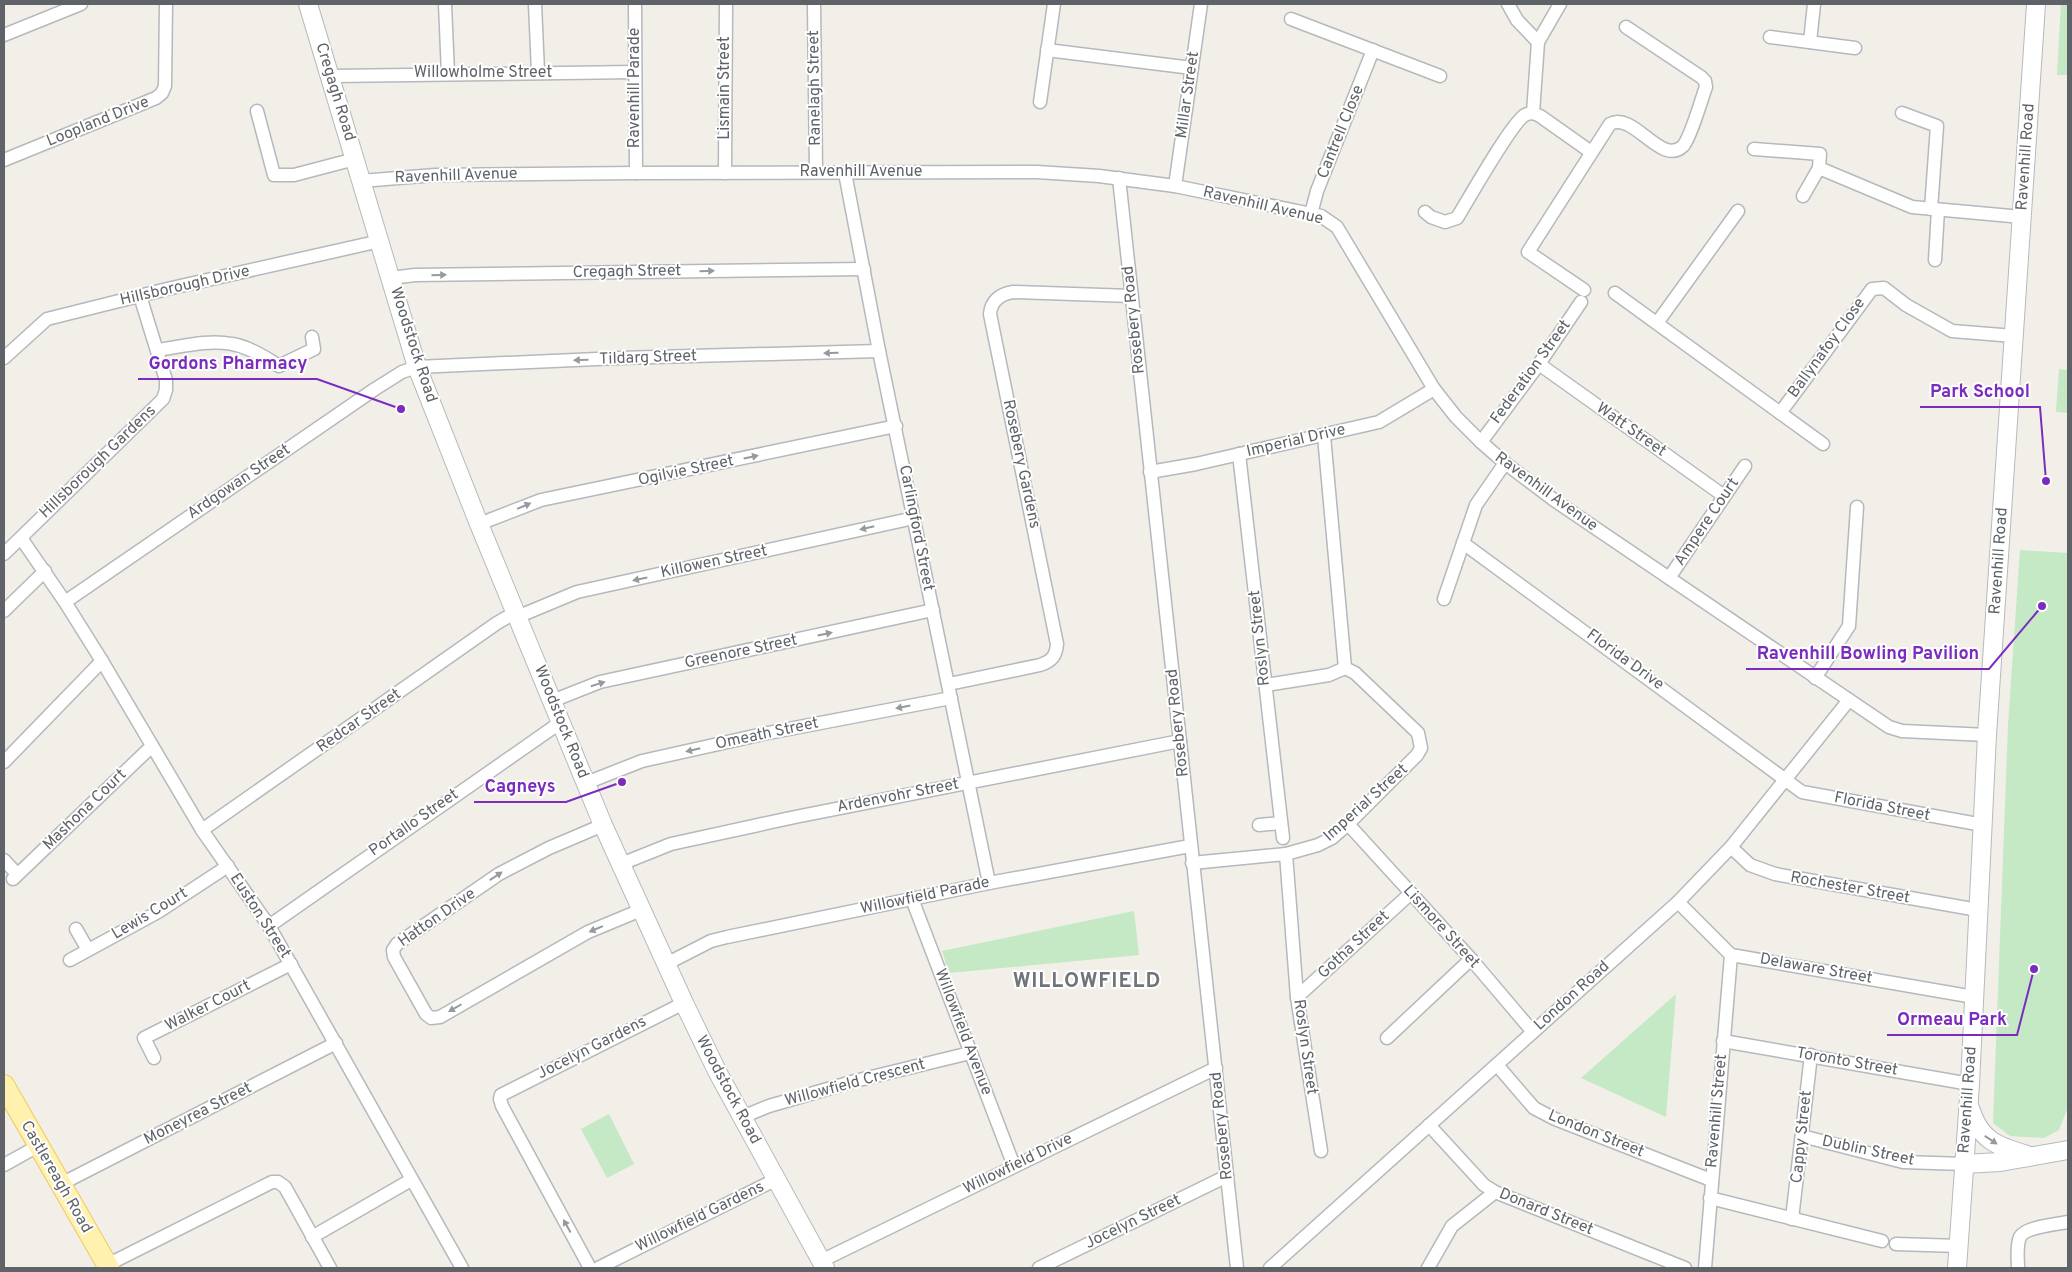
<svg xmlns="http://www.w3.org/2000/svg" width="2072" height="1272" font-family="Overpass,sans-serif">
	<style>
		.green { fill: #c5e8c5 }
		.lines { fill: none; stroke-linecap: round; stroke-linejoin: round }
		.street-casing { stroke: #b5b8bc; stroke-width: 15 }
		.secondary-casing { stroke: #b6babf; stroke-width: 20 }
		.primary-casing { stroke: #f2c960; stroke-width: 22 }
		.street { stroke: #fff; stroke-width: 12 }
		.secondary { stroke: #fff; stroke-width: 18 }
		.primary { stroke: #fff2af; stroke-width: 20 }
		.oneway { fill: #979a9d }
		.labels { text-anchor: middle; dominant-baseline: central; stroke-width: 4; stroke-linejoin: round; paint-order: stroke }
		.street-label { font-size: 16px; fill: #5f6368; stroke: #fff }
		.district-label { font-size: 21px; font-weight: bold; letter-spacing: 1px; fill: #70757a; stroke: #fff }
		.leader { fill: none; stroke: #7b2cbf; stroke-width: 2 }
		.callout-dot { fill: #7b2cbf; stroke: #fff; stroke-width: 2 }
		.callout-label { font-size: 18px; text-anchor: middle; font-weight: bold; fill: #7b2cbf; stroke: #fff; stroke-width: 4; stroke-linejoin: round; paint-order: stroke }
	</style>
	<rect width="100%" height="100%" fill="#f1efe8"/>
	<g class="green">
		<polygon points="2061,4 2068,4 2068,75 2057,75"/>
		<polygon points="2059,369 2068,370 2068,413 2056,412"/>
		<polygon points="2020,550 2068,553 2068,1107 2059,1130 2044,1138 2010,1136 1993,1123 2008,725"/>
		<polygon points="1134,911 1139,955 949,973 942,951"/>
		<polygon points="1676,994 1666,1117 1581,1078"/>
		<polygon points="609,1114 634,1164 607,1178 581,1129"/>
	</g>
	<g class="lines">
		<defs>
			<g id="street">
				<polyline points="445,4 448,74"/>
				<polyline points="535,4 538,72"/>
				<polyline points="635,4 636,173"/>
				<polyline points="814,4 816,172"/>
				<polyline points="1508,4 1517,20 1538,42"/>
				<polyline points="1291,19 1440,76"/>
				<polyline points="4,35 81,4"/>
				<polyline points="1770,37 1855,48"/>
				<polyline points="1810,42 1814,4"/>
				<polyline points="1047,50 1192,68"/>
				<polyline points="331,76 635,72"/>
				<polyline points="1040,102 1054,4"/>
				<polyline points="257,111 274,175 294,175 355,159"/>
				<polyline points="1533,113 1538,42 1560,4"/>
				<polyline points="1902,113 1937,126 1931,209"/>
				<polyline points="1754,149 1820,154 1819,168 1912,207 2022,217"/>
				<polyline points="4,160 156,98 162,93 165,86 166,4"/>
				<polyline points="725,173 726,4"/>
				<polyline points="845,173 879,351 989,883"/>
				<polyline points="1119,178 1237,1268"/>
				<polyline points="361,181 435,175 636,173 1037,172 1099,176 1175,186 1321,216 1337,227 1434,389 1456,417 1481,442 1505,463 1554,500 1889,727 1902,731 1987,735"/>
				<polyline points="1175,186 1201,4"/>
				<polyline points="1803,196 1819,168"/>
				<path d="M1425,212L1431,217L1445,222L1457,218C1468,200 1512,122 1525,115C1531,112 1534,113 1540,116L1591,152"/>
				<polyline points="1311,214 1317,191 1373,50"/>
				<polyline points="1935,260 1938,210"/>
				<polyline points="391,278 415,275 864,269"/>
				<path d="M1584,290L1528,252L1610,124C1634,111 1661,167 1683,146C1691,137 1701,100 1706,87L1705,81L1701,77L1626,27"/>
				<polyline points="1615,293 1823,444"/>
				<polyline points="1657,323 1738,211"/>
				<path d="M157,350C180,347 208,339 232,344C246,346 267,358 279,366L314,349L312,337"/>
				<polyline points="4,358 47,319 167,289 380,241"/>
				<polyline points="1539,364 1724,496"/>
				<polyline points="1780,413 1872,289 1884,288 1906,305 1952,331 2014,336"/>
				<polyline points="1481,442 1539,364 1581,302"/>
				<polyline points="1239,454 1283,838"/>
				<polyline points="1150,472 1196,464 1379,422 1434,389"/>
				<polyline points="479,524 541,500 896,426"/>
				<polyline points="21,538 65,602 102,661 202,830 269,926 462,1268"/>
				<polyline points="1463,543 1802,792 1983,825"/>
				<polyline points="4,554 163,399 166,390 166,380 140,296"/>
				<polyline points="1669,578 1745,466"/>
				<polyline points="1444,599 1476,505 1505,463"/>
				<polyline points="65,602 375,389 402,372 417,367 619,358 879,351"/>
				<polyline points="4,611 45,571"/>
				<polyline points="517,617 577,592 914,518"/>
				<polyline points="1815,678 1849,626 1857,507"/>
				<path d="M949,684L1040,665C1052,661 1056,656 1057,644L990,314C991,301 1000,294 1013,292L1131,296"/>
				<polyline points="1266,685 1329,675 1345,668"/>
				<polyline points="552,701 600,682 933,610"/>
				<polyline points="4,762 102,661"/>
				<polyline points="586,783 642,761 763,734 951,698"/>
				<polyline points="1348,824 1471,959 1533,1032"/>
				<polyline points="603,825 549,848 499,874 397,944 393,950 394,957 426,1014 431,1018 440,1017 588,932 641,910"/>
				<polyline points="1259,825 1281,823"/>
				<polyline points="202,830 497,623 516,612"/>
				<polyline points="1731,847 1750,865 1775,874 1978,910"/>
				<polyline points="1286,854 1297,997 1321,1151"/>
				<polyline points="4,860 17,874"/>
				<polyline points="1192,863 1286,854 1318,845 1332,838 1348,824 1417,755 1421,748 1418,733 1355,673 1345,668 1324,436"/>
				<polyline points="621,864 671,844 795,817 1180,741"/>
				<polyline points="13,879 152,746"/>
				<polyline points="912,899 1014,1166"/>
				<polyline points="1678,902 1731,955 1974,997"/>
				<polyline points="269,926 561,722"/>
				<polyline points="76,929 88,950"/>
				<polyline points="70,960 158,912 228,866"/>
				<polyline points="666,964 711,941 727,937 989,883 1190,846"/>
				<polyline points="1297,997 1411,893"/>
				<polyline points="1387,1038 1471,959"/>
				<polyline points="1723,1041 1970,1084"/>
				<polyline points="154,1058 144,1038 291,964"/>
				<polyline points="1497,1065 1534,1108 1555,1119 1711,1180"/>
				<polyline points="742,1117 769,1106 855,1081 970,1053"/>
				<polyline points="1429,1125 1484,1185 1495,1192 1685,1268"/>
				<polyline points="1802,1136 1903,1162 1964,1164"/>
				<polyline points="4,1165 38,1146"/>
				<polyline points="61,1184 336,1043"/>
				<polyline points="1710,1198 1882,1241"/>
				<polyline points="1792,1219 1811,1055"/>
				<polyline points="312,1237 411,1180"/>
				<polyline points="1896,1244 1959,1246"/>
				<polyline points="821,1261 1216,1068"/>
				<polyline points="107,1265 272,1182 278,1182 285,1187 330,1268"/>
				<polyline points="590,1268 502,1106 500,1099 501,1095 684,1003"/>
				<polyline points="598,1268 775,1180"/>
				<polyline points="1039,1268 1227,1176"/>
				<polyline points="1270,1268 1678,902 1731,847 1849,700"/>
				<polyline points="1428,1268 1452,1226 1495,1192"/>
				<polyline points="1705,1268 1731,955"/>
				<path d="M2018,1268C2018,1259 2016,1246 2020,1237C2025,1227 2057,1224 2068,1222"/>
			</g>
			<g id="secondary">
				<polyline points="308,4 417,367 479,524 603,825 684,1003 718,1073 825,1268"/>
				<path d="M1970,1108C1980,1141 1997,1146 2027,1155"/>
				<polyline points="1964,1164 2000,1162 2068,1150"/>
				<polyline points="1957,1268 1970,1084 1987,735 2036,4"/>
			</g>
			<polyline id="primary" points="4,1085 109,1268"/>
		</defs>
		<use href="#street" class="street-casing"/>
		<use href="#secondary" class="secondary-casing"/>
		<use href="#primary" class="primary-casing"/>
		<use href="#street" class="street"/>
		<use href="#secondary" class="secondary"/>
		<use href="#primary" class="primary"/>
	</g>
	<defs><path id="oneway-solid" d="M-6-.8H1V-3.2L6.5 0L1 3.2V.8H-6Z" transform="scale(1.25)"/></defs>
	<g class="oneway">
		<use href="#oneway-solid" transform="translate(707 271) rotate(-1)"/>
		<use href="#oneway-solid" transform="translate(439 275) rotate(-1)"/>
		<use href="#oneway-solid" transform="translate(831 353) rotate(178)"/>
		<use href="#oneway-solid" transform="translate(581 360) rotate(178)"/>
		<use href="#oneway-solid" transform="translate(751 457) rotate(-12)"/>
		<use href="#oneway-solid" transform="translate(524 506) rotate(-23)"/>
		<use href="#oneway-solid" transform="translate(867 528) rotate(167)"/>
		<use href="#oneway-solid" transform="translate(640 579) rotate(168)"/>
		<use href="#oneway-solid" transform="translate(825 634) rotate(-12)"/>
		<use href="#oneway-solid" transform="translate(598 684) rotate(-18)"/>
		<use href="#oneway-solid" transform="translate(903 707) rotate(169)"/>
		<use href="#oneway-solid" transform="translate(693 750) rotate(167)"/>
		<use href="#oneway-solid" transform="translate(496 876) rotate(-33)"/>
		<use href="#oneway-solid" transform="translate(596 929) rotate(157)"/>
		<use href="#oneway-solid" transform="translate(455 1008) rotate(150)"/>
		<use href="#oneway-solid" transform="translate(1991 1140) rotate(33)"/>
		<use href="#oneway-solid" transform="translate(567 1226) rotate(-119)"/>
	</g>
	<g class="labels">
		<g class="street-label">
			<text x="483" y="73">Willowholme Street</text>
			<text transform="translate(635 88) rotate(-90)">Ravenhill Parade</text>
			<text transform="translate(725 88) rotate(-90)">Lismain Street</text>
			<text transform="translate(815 88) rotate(-91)">Ranelagh Street</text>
			<text transform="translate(335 92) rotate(73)">Cregagh Road</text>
			<text transform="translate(1188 95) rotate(-82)">Millar Street</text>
			<text transform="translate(98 122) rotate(-22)">Loopland Drive</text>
			<text transform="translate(1341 132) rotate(-68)">Cantrell Close</text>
			<text transform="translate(2026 157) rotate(-86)">Ravenhill Road</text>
			<text x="861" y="172">Ravenhill Avenue</text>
			<text transform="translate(456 176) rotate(-2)">Ravenhill Avenue</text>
			<text transform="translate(1263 206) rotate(13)">Ravenhill Avenue</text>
			<text transform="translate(627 272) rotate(-1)">Cregagh Street</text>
			<text transform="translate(185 286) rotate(-13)">Hillsborough Drive</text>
			<text transform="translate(1134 320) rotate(-96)">Rosebery Road</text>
			<text transform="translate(413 345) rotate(72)">Woodstock Road</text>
			<text transform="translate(1827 348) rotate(-54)">Ballynafoy Close</text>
			<text transform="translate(648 358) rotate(-2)">Tildarg Street</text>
			<text transform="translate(1531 372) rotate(-54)">Federation Street</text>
			<text transform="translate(1631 430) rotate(35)">Watt Street</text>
			<text transform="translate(1296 441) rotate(-13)">Imperial Drive</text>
			<text transform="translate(98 462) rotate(-44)">Hillsborough Gardens</text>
			<text transform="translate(1021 464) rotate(78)">Rosebery Gardens</text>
			<text transform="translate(686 471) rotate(-12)">Ogilvie Street</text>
			<text transform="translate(239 482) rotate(-34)">Ardgowan Street</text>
			<text transform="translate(1546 492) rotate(36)">Ravenhill Avenue</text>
			<text transform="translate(1707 522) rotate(-56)">Ampere Court</text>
			<text transform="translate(916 528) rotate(79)">Carlingford Street</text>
			<text transform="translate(1999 561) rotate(-86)">Ravenhill Road</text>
			<text transform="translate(714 562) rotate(-12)">Killowen Street</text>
			<text transform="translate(1260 638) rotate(-96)">Roslyn Street</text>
			<text transform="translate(741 652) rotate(-12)">Greenore Street</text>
			<text transform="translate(1625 660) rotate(36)">Florida Drive</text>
			<text transform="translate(359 721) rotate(-35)">Redcar Street</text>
			<text transform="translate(561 722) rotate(68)">Woodstock Road</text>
			<text transform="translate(1178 723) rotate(-96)">Rosebery Road</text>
			<text transform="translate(767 734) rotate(-12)">Omeath Street</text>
			<text transform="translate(898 796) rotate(-11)">Ardenvohr Street</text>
			<text transform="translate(1366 803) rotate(-42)">Imperial Street</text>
			<text transform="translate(1882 807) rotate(11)">Florida Street</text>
			<text transform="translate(85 810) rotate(-44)">Mashona Court</text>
			<text transform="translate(414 823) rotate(-35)">Portallo Street</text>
			<text transform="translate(1850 888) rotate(10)">Rochester Street</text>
			<text transform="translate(925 896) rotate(-12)">Willowfield Parade</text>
			<text transform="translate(150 914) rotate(-31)">Lewis Court</text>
			<text transform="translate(260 916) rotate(57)">Euston Street</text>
			<text transform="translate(437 918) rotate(-35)">Hatton Drive</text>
			<text transform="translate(1441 927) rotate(48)">Lismore Street</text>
			<text transform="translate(1354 945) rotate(-43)">Gotha Street</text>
			<text transform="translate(1816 969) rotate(10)">Delaware Street</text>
			<text transform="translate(1572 996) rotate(-42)">London Road</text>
			<text transform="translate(208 1006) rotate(-27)">Walker Court</text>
			<text transform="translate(963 1032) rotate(69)">Willowfield Avenue</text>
			<text transform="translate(1305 1047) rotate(82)">Roslyn Street</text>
			<text transform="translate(592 1048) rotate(-27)">Jocelyn Gardens</text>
			<text transform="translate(1847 1062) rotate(10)">Toronto Street</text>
			<text transform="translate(855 1083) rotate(-15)">Willowfield Crescent</text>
			<text transform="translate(728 1090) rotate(62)">Woodstock Road</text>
			<text transform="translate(1968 1100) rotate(-86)">Ravenhill Road</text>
			<text transform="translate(1717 1111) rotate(-85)">Ravenhill Street</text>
			<text transform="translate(198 1114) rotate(-27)">Moneyrea Street</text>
			<text transform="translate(1222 1126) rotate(-96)">Rosebery Road</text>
			<text transform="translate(1596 1134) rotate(22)">London Street</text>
			<text transform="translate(1802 1137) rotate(-84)">Cappy Street</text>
			<text transform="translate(1868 1151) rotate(12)">Dublin Street</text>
			<text transform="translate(1018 1164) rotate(-26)">Willowfield Drive</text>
			<text transform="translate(56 1177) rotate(60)">Castlereagh Road</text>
			<text transform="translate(1546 1212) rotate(22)">Donard Street</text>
			<text transform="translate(700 1217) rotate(-26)">Willowfield Gardens</text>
			<text transform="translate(1133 1222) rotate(-26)">Jocelyn Street</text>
		</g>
		<g class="district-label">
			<text x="1087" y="981">WILLOWFIELD</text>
		</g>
	</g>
	<path class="leader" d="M401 409L317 379H138M2046 481L2040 407H1920M2042 606L1989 669H1746M622 782L566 802H474M2034 969L2017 1035H1887"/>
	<g class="callout-dot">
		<circle cx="401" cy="409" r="5"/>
		<circle cx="2046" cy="481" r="5"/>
		<circle cx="2042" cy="606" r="5"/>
		<circle cx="622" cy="782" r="5"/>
		<circle cx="2034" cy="969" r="5"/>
	</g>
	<g class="callout-label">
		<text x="228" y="369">Gordons Pharmacy</text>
		<text x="1980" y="397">Park School</text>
		<text x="1868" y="659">Ravenhill Bowling Pavilion</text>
		<text x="520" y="792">Cagneys</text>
		<text x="1952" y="1025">Ormeau Park</text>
	</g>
	<rect width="2072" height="1272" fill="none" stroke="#5f6368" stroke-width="10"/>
</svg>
